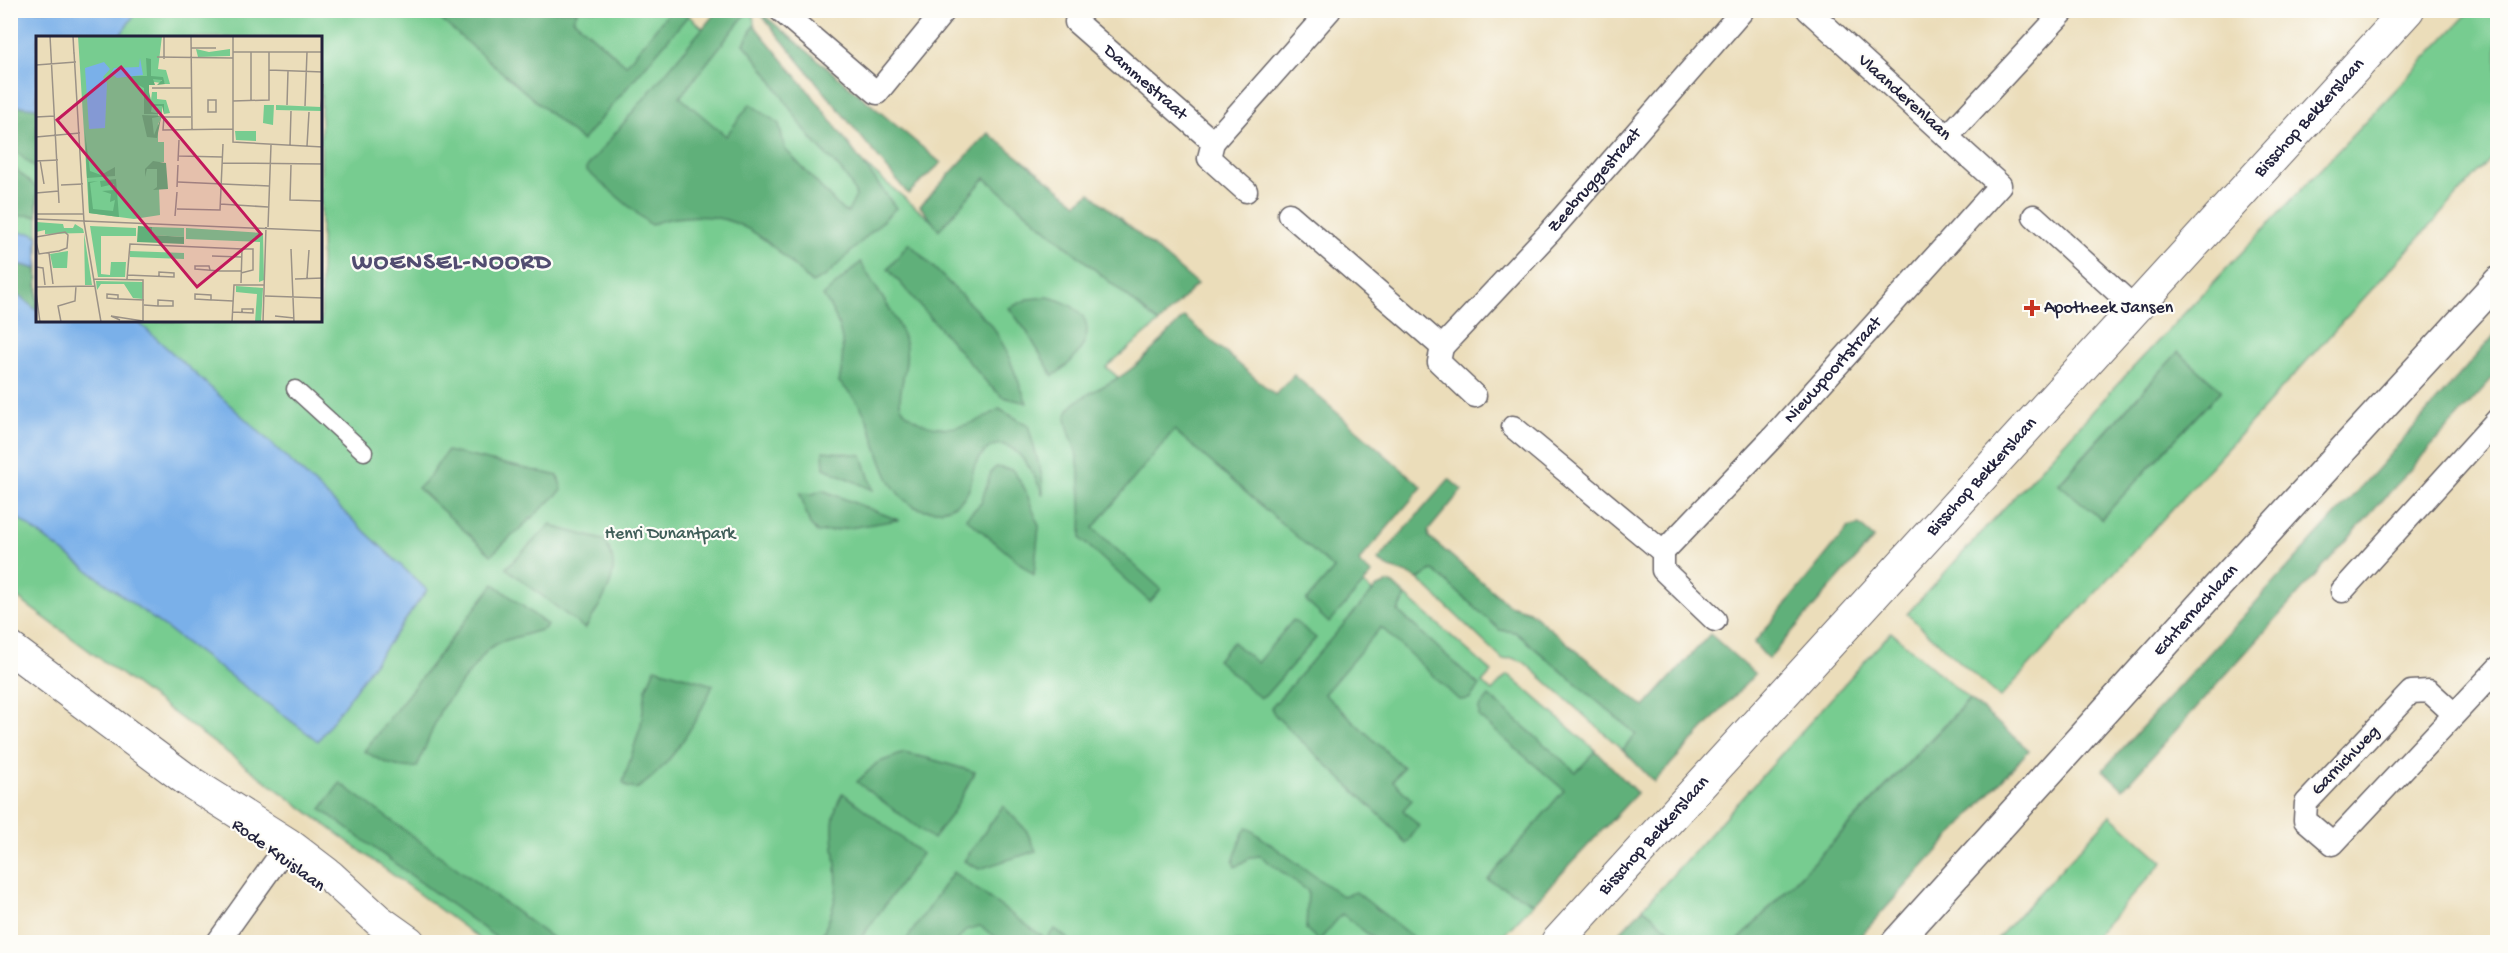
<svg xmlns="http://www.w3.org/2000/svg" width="2508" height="953" font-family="'Gochi Hand',sans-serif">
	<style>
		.green { fill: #77cc90; stroke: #4c7766; stroke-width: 1.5; fill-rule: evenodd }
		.forest { fill: #61b07a; stroke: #42695a; stroke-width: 1.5 }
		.water { fill: #7ab0e9; stroke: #4e6992; stroke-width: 1.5 }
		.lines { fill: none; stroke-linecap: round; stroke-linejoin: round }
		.pedestrian-casing { stroke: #686367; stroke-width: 19 }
		.minor-casing { stroke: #686367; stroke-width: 25 }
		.tertiary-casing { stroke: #686367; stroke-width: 31 }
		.secondary-casing { stroke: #686367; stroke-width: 34 }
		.pedestrian { stroke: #fff; stroke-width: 16 }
		.minor { stroke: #fff; stroke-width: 22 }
		.tertiary { stroke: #fff; stroke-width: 28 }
		.secondary { stroke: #fff; stroke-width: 32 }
		.poi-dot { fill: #c8321e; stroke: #fdfcf7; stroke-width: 2 }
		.labels { text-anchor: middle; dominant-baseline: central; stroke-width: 4.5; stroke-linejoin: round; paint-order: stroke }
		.street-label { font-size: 18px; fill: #22223b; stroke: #fdfcf7 }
		.poi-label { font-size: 18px; fill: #22223b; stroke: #fdfcf7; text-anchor: start }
		.park-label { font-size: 18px; fill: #405e59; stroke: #fdfcf7 }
		.district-label { font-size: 24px; font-weight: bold; letter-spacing: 1.5px; fill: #524d71; stroke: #fdfcf7 }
		.inset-road { fill: none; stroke: #9b9287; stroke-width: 1.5 }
		.view { fill: #c2185b; fill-opacity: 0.15; stroke: #c2185b; stroke-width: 3 }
		.inset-edge { fill: none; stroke: #22223b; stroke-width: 3 }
	</style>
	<rect width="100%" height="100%" fill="#fdfcf7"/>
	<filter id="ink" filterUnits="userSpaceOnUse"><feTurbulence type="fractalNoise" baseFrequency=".0167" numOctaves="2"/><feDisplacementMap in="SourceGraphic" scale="12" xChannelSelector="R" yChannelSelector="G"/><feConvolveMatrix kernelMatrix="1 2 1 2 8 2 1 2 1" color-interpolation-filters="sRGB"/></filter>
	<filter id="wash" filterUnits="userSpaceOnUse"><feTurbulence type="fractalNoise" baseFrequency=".008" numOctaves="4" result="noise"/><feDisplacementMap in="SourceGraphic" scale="24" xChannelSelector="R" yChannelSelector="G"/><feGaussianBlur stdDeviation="1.35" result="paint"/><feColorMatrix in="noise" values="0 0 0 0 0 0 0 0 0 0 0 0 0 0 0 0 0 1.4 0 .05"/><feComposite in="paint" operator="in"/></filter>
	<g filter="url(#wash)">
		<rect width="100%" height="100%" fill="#ebddba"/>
		<g class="green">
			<path d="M682,10L721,44L748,11H753L754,25L744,44L764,66L781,94L940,228L985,178L1159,323L1106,367L1398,613L1406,596L1492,672L1482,683L1492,691L1507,675L1510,676L1596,751L1582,766L1528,901L1534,903L1497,942H484L11,593V11ZM38,38H321V321H38Z"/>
			<path d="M2471,10L2497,11V152L2000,698L1907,614L2125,376ZM2178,352L2221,390L2101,519L2059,483Z"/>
			<polygon points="1433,569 1500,630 1515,632 1636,734 1623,750 1524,662 1512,658 1503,660 1418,579"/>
			<polygon points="1891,632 1969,699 1737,942 1684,942 1643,908"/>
			<polygon points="2111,815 2163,862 2090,942 1994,942"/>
		</g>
		<g class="forest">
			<polygon points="431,11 578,11 573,19 626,65 670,11 692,11 582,141"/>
			<path d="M717,11H748L680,97L726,136L750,104L779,124L785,149L843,211L848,212L856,196C849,173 826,157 811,138C787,108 770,73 744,44L754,25L815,99L896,208L826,276L812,283C773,247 745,211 687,217C675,218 662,219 651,225L587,171V167Z"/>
			<polygon points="758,11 759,11 941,163 908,194"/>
			<polygon points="10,105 37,108 37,169 11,148"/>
			<polygon points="988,133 1077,203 1090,193 1197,284 1159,323 985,178 939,230 920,206"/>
			<polygon points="10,164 37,188 37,217 30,215 11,217"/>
			<polygon points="909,243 993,327 1006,350 1027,403 1003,397 989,385 888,269"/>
			<polygon points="10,262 37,269 37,311 21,297 11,294"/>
			<path d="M861,262C874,288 897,314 905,342C910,362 900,382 900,402C900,408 905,412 910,416C939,437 972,427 999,409L1028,425L1042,476L1043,495C1032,468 1004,417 976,463C971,472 973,484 967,493C956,512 927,515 910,504C882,486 878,442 865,415C859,402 849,392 839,382C846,349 844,324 823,296Z"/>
			<path d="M1048,297C1105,311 1093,349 1053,376L1027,332L1009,308L1028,299Z"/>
			<path d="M1184,317L1275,395L1294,375L1422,487L1359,561L1361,565L1372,574L1329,623L1306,601L1334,569L1174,430L1093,528L1161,589L1150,602L1081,539C1082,510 1082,481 1076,452C1073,441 1066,427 1066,416C1067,402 1101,388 1113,381C1141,366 1162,339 1184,317Z"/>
			<polygon points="2497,332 2497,373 2123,789 2103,770 2379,467"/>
			<polygon points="2178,352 2221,390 2101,519 2059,484"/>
			<polygon points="447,451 558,476 562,490 491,555 418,488 429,477"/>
			<polygon points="823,451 862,455 873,490 824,468"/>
			<polygon points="996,467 1013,470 1025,489 1039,526 1034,575 966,518 981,503 991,472"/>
			<path d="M1449,479L1462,490L1428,531L1429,537L1509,605L1529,611L1644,707L1710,634L1755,674L1654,782L1623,750L1636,734L1525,640L1515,632L1500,630L1433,570L1418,579C1404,570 1390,572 1378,560Z"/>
			<polygon points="822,490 898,520 818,533 810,525 800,493 813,494"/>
			<path d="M551,524L558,528L603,540C628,570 601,602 585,629L506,568Z"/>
			<polygon points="1859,525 1874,538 1768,659 1754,643 1848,528"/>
			<polygon points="1389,583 1393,584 1406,596 1398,611 1480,686 1469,699 1459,700 1381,627 1324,694 1403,767 1393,781 1412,800 1403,810 1419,826 1406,844 1390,825 1291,731 1275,715 1271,708 1364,601 1377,587"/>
			<path d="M494,584L547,625L544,629L500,642L488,649L441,709L417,767C396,770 381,761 364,751Z"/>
			<polygon points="1293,620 1316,638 1265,696 1260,698 1217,660 1233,642 1257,663"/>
			<path d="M655,668L713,685C698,720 669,770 636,789L627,787L623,782L641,725L646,689Z"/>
			<polygon points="1489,696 1576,772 1596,751 1637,793 1534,903 1488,880 1564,790 1479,717 1479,708"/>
			<polygon points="1970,699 2029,750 1855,942 1737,942"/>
			<polygon points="904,753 927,758 975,772 953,812 933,839 857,782 877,763"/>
			<polygon points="340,783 558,942 502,942 321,809"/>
			<path d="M843,793L922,854L858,942H819C826,928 833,910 836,894C841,858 822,827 843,793Z"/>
			<polygon points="1003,806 1026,830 1036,851 979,869 964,861"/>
			<polygon points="1247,827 1342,896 1356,892 1419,942 1378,942 1342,914 1319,941 1306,929 1308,891 1260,856 1251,857 1235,867 1233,862 1243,833"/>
			<polygon points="953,872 1046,939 1055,929 1072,942 1003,942 980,926 966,930 956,942 905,942"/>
			<polygon points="1643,908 1684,942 1611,942"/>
		</g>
		<g class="water">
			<polygon points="11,10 137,10 137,11 119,37 38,38 37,108 11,105"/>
			<polygon points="11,232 33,233 37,236 37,269 11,262"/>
			<polygon points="11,294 21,297 37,311 38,321 137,321 252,425 427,590 318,741 11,513"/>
		</g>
	</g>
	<g filter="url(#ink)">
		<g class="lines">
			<defs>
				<polyline id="pedestrian" points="295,389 364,452"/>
				<g id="minor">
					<polyline points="780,10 877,93 945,10"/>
					<path id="s1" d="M1076,22L1213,142L1209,158L1246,191"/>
					<polyline points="1947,137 2065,10"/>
					<polyline points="1213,142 1330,10"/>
					<polyline points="1289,214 1442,347 1439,362 1475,396"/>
					<polyline points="2034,216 2136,309"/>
					<path id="s2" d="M1442,347L1549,233L1743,10"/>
					<polyline points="1513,427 1663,552 1663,570 1715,620"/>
					<path id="s3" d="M1663,552L1773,437L2000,185L1808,10"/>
					<polyline points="2342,591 2498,419"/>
					<polyline points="2454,714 2429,691 2411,692 2306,803 2305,820 2333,844 2498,668"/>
					<polyline points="218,942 288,844"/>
				</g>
				<g id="tertiary">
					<path id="s4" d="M1896,942L2205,600L2498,281"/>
				</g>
				<g id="secondary">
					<polyline points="10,648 187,780 288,844 330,876 378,920 409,942"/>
					<path id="s5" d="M1557,942L2408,10"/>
				</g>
			</defs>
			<use href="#pedestrian" class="pedestrian-casing"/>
			<use href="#minor" class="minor-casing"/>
			<use href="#tertiary" class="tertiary-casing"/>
			<use href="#secondary" class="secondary-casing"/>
			<use href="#pedestrian" class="pedestrian"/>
			<use href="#minor" class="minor"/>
			<use href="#tertiary" class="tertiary"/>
			<use href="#secondary" class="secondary"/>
		</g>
	</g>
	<path class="poi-dot" d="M2029 299h6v6h6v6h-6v6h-6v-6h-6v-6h6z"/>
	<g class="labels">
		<g class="street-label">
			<text stroke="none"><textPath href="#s1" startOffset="92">Dammestraat</textPath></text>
			<text transform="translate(1904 98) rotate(42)">Vlaanderenlaan</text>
			<text stroke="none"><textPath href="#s5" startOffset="1116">Bisschop Bekkerslaan</textPath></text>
			<text stroke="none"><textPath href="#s2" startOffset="226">Zeebruggestraat</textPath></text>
			<text stroke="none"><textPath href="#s3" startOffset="249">Nieuwpoortstraat</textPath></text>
			<text stroke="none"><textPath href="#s5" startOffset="630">Bisschop Bekkerslaan</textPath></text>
			<text stroke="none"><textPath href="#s4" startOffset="447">Echternachlaan</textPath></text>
			<text transform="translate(2346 761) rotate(-46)">Garnichweg</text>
			<text stroke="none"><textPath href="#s5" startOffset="144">Bisschop Bekkerslaan</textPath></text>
			<text transform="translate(278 856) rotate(36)">Rode Kruislaan</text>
		</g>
		<g class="poi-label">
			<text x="2044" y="308">Apotheek Jansen</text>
		</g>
		<g class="park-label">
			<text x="670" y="534">Henri Dunantpark</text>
		</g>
		<g class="district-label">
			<text x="452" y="263">WOENSEL-NOORD</text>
		</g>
	</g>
	<g transform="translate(36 36)">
		<rect width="286" height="286" fill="#ebddba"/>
		<path d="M42,0H126L122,33L130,34L134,48H129L126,41L125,47L111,45L110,61L115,64L116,56H121V63L130,64L134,77L128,78V68L122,70H126V78L122,76V81H126L122,88V106H128V126H122L124,179L98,183L53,177ZM160,13L173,16L194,13V20L162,21ZM228,69H238L237,89L227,87ZM240,69L285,71V75L240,74ZM199,95H220V105L200,104ZM0,186L27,188L28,192H37L39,188L47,193L48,197L56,249H49L48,197L9,198V194L0,196ZM54,190L100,192V200H65V238L74,239L75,226H90L89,241H62ZM116,191L148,192V201L116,199ZM150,192L227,197L228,244L223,246L224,206L150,203ZM32,215L31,232H17L14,218ZM94,215L148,217V223L94,221ZM60,245L107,246V263L97,262L88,248H65L61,254ZM200,250L227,252L225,286H219L221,258L200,256Z" fill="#77cc90"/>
		<path d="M110,22L115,23V40L127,41L129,48L121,49L126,44L117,43L119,49H113V56L116,68H128V78L126,70H116L115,76L124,78H108V52L95,45V40H111ZM106,79L128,80L116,82L118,99L125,82L121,102L111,101ZM49,97L54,135L65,139L79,131V140L51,142ZM117,125L130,127L132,153L117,154L121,151V133H111L109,141V133ZM80,143L83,181L53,177L52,146L62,145L54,147L57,173L77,175L79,164L74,166L75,158L66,155L78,154V148L65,151L64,145ZM102,190L116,191V199L148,201V208L101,206Z" fill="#61b07a"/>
		<path d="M104,22L107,39L81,42L75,37L78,32L103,31ZM68,26L74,33L67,41L71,47L69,92L53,93L49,32Z" fill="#7ab0e9"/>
		<path class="inset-road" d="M14,0L23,167M37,0L38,18M155,0L156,93M197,0V106L287,111M155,12H180M38,16L48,186L65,286M197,16H287M121,21L197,22M128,23V0H155M0,29L40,26M233,34L287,36M116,52H155M172,64H180V76H172ZM197,65L233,64V16M215,65V16M251,69L252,35M269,70L271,16M285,71L287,48M0,81L19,80M155,81H128L127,94L197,93M0,101L44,97M254,109L255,75M271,110L273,76M143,120L186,121M4,124L8,148M0,125L22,124M142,125L143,104M186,127L287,128M255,129L254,164L287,165M142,146L233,150M25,149L47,148M141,151L142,129M0,157L23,155M184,168L232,171M141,173L184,174L187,108M0,178H47M139,180L141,156M0,183L287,195M232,191L235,109M0,201L29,196L32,199L31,212L23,215L3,218L0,206M255,213L258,286M13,217L17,248M176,220L205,221M0,231L7,232L9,249M174,234L173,230H159V233L184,235H205M205,237L217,234V213H206M91,239L138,241V237L123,236V240M271,242L273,214M58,243L107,244V286M91,243L94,208L206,213L205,247M259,243L287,242M0,251L59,250M0,256L4,286M229,260L287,262M82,263V259L71,258V262L82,263H85L108,264M175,264V259L159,258V263L175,264H177L197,265M108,269L122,270H137V265L122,264V270M197,276L217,277V273H206V277M239,280L258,282M84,284L75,280L107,285M25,286L22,270L39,265L40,250M196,286L198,249H228M227,286L230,191"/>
		<path class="view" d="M85,31L225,198L161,251L21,84Z"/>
		<rect width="286" height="286" class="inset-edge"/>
	</g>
	<rect width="2508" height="953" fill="none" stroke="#fdfcf7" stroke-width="36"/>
</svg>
